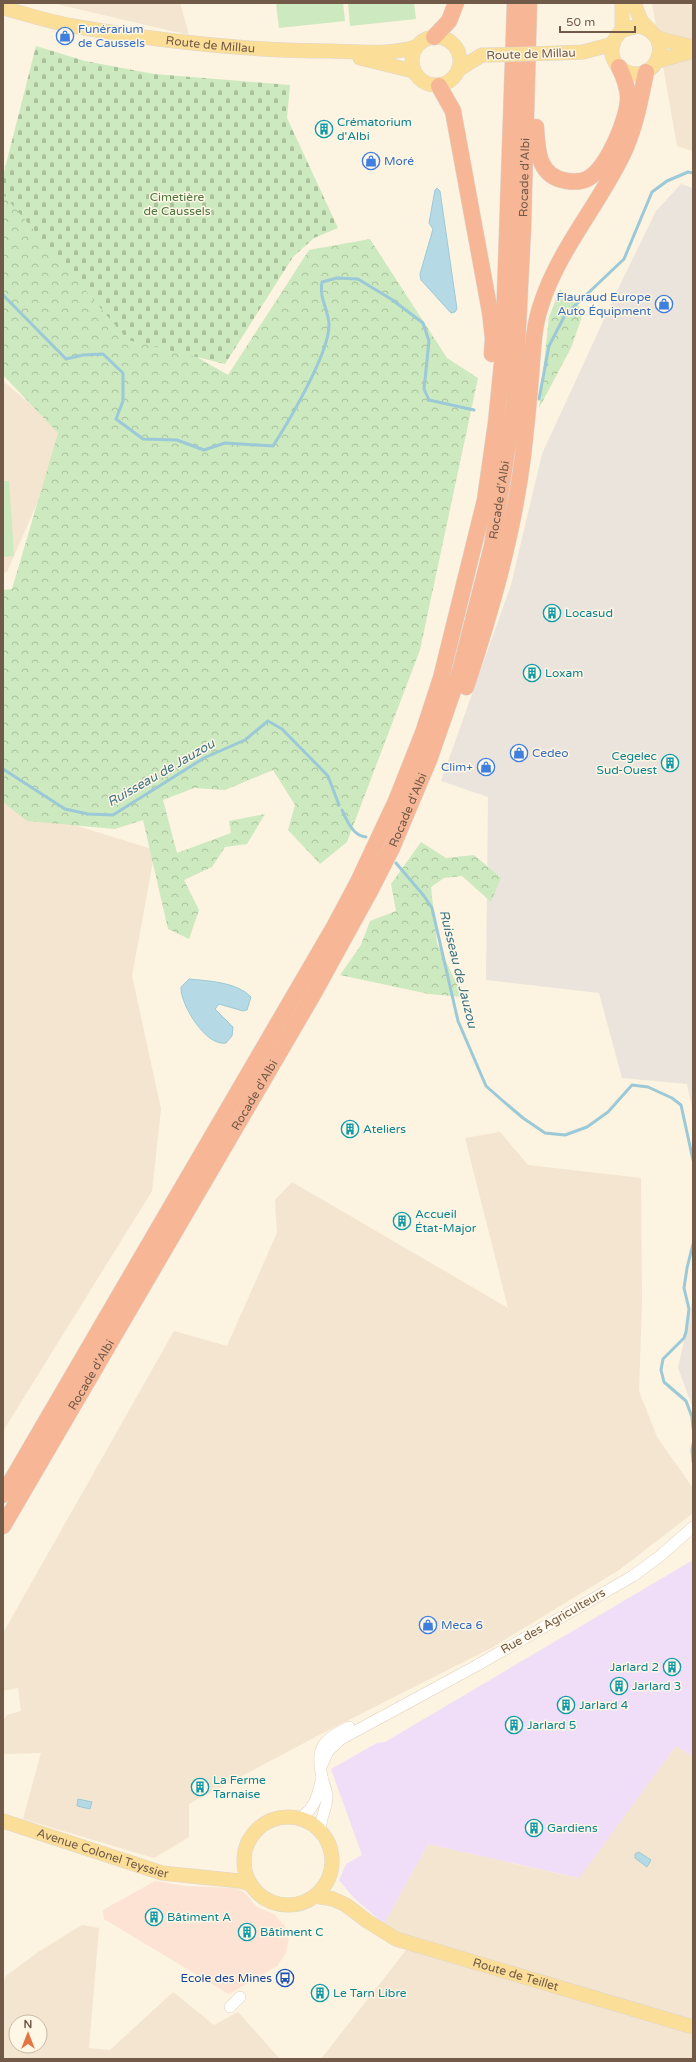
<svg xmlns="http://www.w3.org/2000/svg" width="696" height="2062" font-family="'Varela Round',sans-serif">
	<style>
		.residential { fill: #f3e5cf; fill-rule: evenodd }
		.commercial { fill: #fde3d3 }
		.industrial { fill: #eae4dc }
		.education { fill: #f0ddf8 }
		.grass { fill: #cde9bf }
		.forest { fill: url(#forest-crowns) }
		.cemetery { fill: url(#cemetery-stones) }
		.water { fill: #b5dae5; stroke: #9bc9d7 }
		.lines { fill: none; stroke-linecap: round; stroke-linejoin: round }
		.stream { stroke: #9bc9d7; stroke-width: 3 }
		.minor-casing { stroke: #e0d0bc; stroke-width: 12 }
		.major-casing { stroke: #ddd7d3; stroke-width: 15 }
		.highway-casing { stroke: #ddd7d3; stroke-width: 17 }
		.minor { stroke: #fff; stroke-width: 11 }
		.major { stroke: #fbde98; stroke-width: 14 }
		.highway { stroke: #f7b796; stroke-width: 16 }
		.major-bridge-casing { stroke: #ddd7d3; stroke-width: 15; stroke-linecap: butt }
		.major-bridge { stroke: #fbde98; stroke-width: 14 }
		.labels { text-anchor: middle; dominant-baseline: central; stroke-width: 3; stroke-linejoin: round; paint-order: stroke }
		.shop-label { font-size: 12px; fill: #366cbe; stroke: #fff7e6; text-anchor: start }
		.street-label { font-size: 12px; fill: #725a48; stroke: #fff7e6 }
		.culture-label { font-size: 12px; fill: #0d838f; stroke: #fff7e6; text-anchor: start }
		.park-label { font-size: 12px; fill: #4c7840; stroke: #fff7e6 }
		.transit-label { font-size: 12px; fill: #164399; stroke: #fff7e6; text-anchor: end }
		.water-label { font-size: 13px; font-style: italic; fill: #417586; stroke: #fff7e6 }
	</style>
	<defs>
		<pattern id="forest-crowns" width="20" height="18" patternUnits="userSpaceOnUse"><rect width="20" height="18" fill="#cde9bf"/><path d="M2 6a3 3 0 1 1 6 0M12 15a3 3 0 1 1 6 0" fill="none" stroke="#abc09d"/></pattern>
		<pattern id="cemetery-stones" width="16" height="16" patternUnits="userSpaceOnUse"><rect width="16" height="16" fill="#cde9bf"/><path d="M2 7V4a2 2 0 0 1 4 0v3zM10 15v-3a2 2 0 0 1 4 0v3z" fill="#abc09d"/></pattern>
	</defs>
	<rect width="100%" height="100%" fill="#fcf3e0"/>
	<g class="residential">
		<polygon points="52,3 180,3 189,35"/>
		<polygon points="652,3 693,3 693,151 677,146"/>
		<polygon points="3,381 67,435 7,572 3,573"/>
		<polygon points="3,803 155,850 132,976 161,1109 152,1191 3,1431"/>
		<polygon points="500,1132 528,1165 641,1178 642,1302 639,1391 657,1437 693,1488 693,1513 619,1570 491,1648 321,1734 189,1804 189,1837 154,1858 23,1819 41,1753 3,1754 3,1721 7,1715 21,1711 18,1688 3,1691 3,1633 174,1331 227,1346 277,1233 275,1200 292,1182 508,1308 465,1138"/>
		<polygon points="676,1746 693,1757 693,2059 321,2059 407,1949 384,1924 428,1844 578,1878"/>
		<path d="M82,1925L99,1928L89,2048L110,2050L173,1992L214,2025L238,2012L280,2059H3V1984L6,1976L38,1952ZM16,2022H40V2046H16Z"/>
	</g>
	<polygon class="commercial" points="155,1881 185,1886 235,1888 244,1892 257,1907 275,1915 285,1926 289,1937 286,1953 277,1966 229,1994 104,1919 103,1910"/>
	<g class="industrial">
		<polygon points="681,184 693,188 693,1112 687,1084 622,1078 599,993 486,980 488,797 441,781 511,585 542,454 617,291 656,211"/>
		<polygon points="693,1300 693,1408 678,1368"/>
	</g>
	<polygon class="education" points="693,1560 693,1757 676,1746 579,1878 428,1844 384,1924 353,1897 339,1880 346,1864 362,1855 331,1769 377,1743 385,1742"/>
	<g class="grass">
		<polygon points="276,3 343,3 345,21 279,28"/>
		<polygon points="348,3 414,3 416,19 350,26"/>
		<polygon points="3,481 9,481 14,556 3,557"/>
	</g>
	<g class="forest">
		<polygon points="3,194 105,304 228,375 309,250 370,239 447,358 478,378 420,650 347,842 320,864 288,830 295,805 273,770 225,790 194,788 163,800 177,853 231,833 229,821 265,814 247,844 225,847 212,867 184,880 199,910 189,939 168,929 143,820 115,829 27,821 3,802 3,590 12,589 58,433 3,375"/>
		<polygon points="560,289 584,311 571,348 539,408 549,317"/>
		<polygon points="421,842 446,858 474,855 501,878 491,902 462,876 444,878 431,887 437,943 463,997 429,994 340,975 361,945 370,921 396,911 391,884"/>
	</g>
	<polygon class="cemetery" points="36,46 85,61 154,74 290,85 287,118 338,228 314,238 293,257 225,364 128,340 3,194 3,176"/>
	<g class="water">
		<polygon points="437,188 440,191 457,309 455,312 451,313 421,280 420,274 433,229 429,223 435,190"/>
		<path d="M189,979C208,981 237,982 251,997L247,1010L243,1011L219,1004L215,1009L233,1027L232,1036L226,1043C206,1047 180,1004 181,987Z"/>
		<polygon points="78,1799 92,1802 90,1809 77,1806"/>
		<polygon points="639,1852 651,1860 647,1867 635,1858 635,1854"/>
	</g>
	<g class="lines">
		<g class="stream">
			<path d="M3,295L66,359L83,355L103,354L123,373V401L116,419L143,439L177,440L204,450L225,443L273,446C289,421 330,352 329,324C328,309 319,298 322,282L337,278L358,279L391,299L423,323L429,341L424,389L429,400L474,410"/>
			<polyline points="539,399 549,346 565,315 624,259 652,192 667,181 688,172 693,173"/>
			<polyline points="3,769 65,809 88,814 113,815 204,758 245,740 268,721 282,729 328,776 339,805"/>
			<path d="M342,810C347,821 353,836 366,837"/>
			<polyline points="396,863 424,896 432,908 458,1021 486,1086 503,1101 523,1118 545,1133 565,1135 587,1127 608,1112 632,1085 648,1087 672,1098 681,1105 693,1160"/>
			<polyline points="693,1244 687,1268 684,1288 689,1309 686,1332 684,1338 663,1359 661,1370 664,1382 686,1401 692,1417 693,1428"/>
			<polyline points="693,1444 692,1450 693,1462"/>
		</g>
		<defs>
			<g id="minor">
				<polyline points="321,1767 328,1751 341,1739 474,1667 633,1576 660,1556 693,1527"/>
				<path d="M296,1819C315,1812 318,1795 322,1777"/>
				<path d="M321,1831C319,1818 328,1808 327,1795C326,1788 323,1783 322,1777C315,1747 323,1740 349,1727"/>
				<polyline points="230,2007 240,1997"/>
			</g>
			<g id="major">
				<path d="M622,3V30C614,38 609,47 613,58C615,64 619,69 625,71C655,87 678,36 639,26L622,30"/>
				<polyline points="634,3 641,21 650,30"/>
				<path id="s1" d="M3,8C26,14 50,22 73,26C159,41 245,51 332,51C359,52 389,55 416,47"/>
				<circle cx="436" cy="61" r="24"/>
				<polyline points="657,38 693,47"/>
				<polyline points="559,53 583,52 613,44"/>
				<polyline points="360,58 413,71"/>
				<polyline points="658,61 693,51"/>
				<polyline points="459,69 482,55 488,55"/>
				<circle cx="288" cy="1861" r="44"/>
				<path id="s2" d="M3,1821L162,1873L240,1881L250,1884"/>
				<path id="s3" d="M315,1896L333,1899L346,1905L367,1921L396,1939L693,2027"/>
			</g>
			<g id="highway">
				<polyline points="434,37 449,21 456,3"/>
				<polyline points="439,86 453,111 490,312 493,338 492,354"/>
				<path d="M536,127C537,150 538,177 567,181C574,182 581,182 587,179C607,169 629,117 628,96C627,85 624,77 619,67"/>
				<path d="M466,687C491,612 513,535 523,456C526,429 529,402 531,375C533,351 533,328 541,305C558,251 597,207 622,156C635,130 640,101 646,72"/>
				<polyline points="3,1495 334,927 358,882 396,801 423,733 441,678 485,500 496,423 503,353 515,3"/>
				<path id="s4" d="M3,1526L314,993L369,893L392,848L429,760L460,671L492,546L514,407L523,228L529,3"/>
			</g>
		</defs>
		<use href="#minor" class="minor-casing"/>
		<use href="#major" class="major-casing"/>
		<use href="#highway" class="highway-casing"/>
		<use href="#minor" class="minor"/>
		<use href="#major" class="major"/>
		<use href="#highway" class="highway"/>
		<defs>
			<polyline id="major-bridge" points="488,55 559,53"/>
		</defs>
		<use href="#major-bridge" class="major-bridge-casing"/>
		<use href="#major-bridge" class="major-bridge"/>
	</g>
	<defs>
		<symbol id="shop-ring" viewBox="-11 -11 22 22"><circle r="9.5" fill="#fff7e6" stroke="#3f7fe0" stroke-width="1.5"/><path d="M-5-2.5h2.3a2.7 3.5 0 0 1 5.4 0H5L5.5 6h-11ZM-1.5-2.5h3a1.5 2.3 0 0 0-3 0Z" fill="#3f7fe0"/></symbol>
		<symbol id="building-ring" viewBox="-11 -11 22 22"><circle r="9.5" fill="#fff7e6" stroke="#0f9aa8" stroke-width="1.5"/><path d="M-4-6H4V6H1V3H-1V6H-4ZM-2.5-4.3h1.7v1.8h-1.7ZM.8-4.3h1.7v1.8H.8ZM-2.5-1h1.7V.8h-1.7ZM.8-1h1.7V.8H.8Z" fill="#0f9aa8"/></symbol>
		<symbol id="bus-ring" viewBox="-11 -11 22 22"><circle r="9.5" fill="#fff7e6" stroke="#1a4fb4" stroke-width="1.5"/><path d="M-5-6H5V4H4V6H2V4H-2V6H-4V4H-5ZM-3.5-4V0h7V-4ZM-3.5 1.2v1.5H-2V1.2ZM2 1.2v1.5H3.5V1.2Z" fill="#1a4fb4"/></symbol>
	</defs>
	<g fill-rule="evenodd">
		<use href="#shop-ring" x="55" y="26" width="20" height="20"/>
		<use href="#building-ring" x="314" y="119" width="20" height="20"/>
		<use href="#shop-ring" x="361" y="151" width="20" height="20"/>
		<use href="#shop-ring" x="654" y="294" width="20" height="20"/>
		<use href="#building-ring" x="542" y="603" width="20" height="20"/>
		<use href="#building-ring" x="522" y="663" width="20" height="20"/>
		<use href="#shop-ring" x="509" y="743" width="20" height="20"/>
		<use href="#building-ring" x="660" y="753" width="20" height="20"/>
		<use href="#shop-ring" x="476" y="757" width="20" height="20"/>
		<use href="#building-ring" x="340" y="1119" width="20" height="20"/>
		<use href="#building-ring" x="392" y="1211" width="20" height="20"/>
		<use href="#shop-ring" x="418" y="1615" width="20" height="20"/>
		<use href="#building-ring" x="662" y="1657" width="20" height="20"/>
		<use href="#building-ring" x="609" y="1676" width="20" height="20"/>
		<use href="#building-ring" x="556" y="1695" width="20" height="20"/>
		<use href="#building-ring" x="504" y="1715" width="20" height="20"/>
		<use href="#building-ring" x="190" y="1777" width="20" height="20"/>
		<use href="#building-ring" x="524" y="1818" width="20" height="20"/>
		<use href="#building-ring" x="144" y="1907" width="20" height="20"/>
		<use href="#building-ring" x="237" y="1922" width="20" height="20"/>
		<use href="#bus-ring" x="275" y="1968" width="20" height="20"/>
		<use href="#building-ring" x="310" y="1983" width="20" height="20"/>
	</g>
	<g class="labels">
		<g class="shop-label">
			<text x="78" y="29">Funérarium<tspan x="78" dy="14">de Caussels</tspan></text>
			<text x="384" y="161">Moré</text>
			<text x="651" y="297" text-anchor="end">Flauraud Europe<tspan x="651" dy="14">Auto Équipment</tspan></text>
			<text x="532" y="753">Cedeo</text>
			<text x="473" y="767" text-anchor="end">Clim+</text>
			<text x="441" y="1625">Meca 6</text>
		</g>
		<g class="street-label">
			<text stroke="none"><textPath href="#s1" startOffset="211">Route de Millau</textPath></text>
			<text transform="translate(531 54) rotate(-2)">Route de Millau</text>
			<text stroke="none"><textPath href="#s4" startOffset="1471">Rocade d'Albi</textPath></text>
			<text stroke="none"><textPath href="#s4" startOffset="1147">Rocade d'Albi</textPath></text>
			<text stroke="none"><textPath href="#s4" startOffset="823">Rocade d'Albi</textPath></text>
			<text stroke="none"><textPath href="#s4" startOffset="499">Rocade d'Albi</textPath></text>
			<text stroke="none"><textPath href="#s4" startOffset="175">Rocade d'Albi</textPath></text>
			<text transform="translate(553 1621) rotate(-30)">Rue des Agriculteurs</text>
			<text stroke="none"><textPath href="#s2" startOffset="105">Avenue Colonel Teyssier</textPath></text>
			<text stroke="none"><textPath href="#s3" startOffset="218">Route de Teillet</textPath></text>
		</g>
		<g class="culture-label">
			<text x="337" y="122">Crématorium<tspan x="337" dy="14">d'Albi</tspan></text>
			<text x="565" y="613">Locasud</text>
			<text x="545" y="673">Loxam</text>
			<text x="657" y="756" text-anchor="end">Cegelec<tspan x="657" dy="14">Sud-Ouest</tspan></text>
			<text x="363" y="1129">Ateliers</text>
			<text x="415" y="1214">Accueil<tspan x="415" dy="14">État-Major</tspan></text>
			<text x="659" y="1667" text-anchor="end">Jarlard 2</text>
			<text x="632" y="1686">Jarlard 3</text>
			<text x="579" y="1705">Jarlard 4</text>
			<text x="527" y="1725">Jarlard 5</text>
			<text x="213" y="1780">La Ferme<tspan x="213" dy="14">Tarnaise</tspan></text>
			<text x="547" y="1828">Gardiens</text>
			<text x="167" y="1917">Bâtiment A</text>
			<text x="260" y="1932">Bâtiment C</text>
			<text x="333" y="1993">Le Tarn Libre</text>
		</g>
		<g class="park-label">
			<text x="177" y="197">Cimetière<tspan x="177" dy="14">de Caussels</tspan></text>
		</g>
		<g class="transit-label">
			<text x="272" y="1978">Ecole des Mines</text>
		</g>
		<g class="water-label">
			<text transform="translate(161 773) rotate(-30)">Ruisseau de Jauzou</text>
			<text transform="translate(458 969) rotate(76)">Ruisseau de Jauzou</text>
		</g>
	</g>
	<rect width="696" height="2062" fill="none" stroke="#725a48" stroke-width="8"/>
	<g transform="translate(28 2034)"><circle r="19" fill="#fff7e6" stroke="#c7b8a7"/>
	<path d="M0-3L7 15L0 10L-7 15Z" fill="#e77544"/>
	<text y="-6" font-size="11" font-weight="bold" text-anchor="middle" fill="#725a48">N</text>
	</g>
	<path d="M560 26v6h75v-6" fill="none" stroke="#725a48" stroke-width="2"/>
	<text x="566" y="26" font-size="12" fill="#725a48" stroke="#fff7e6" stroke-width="3" paint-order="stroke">50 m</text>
</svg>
